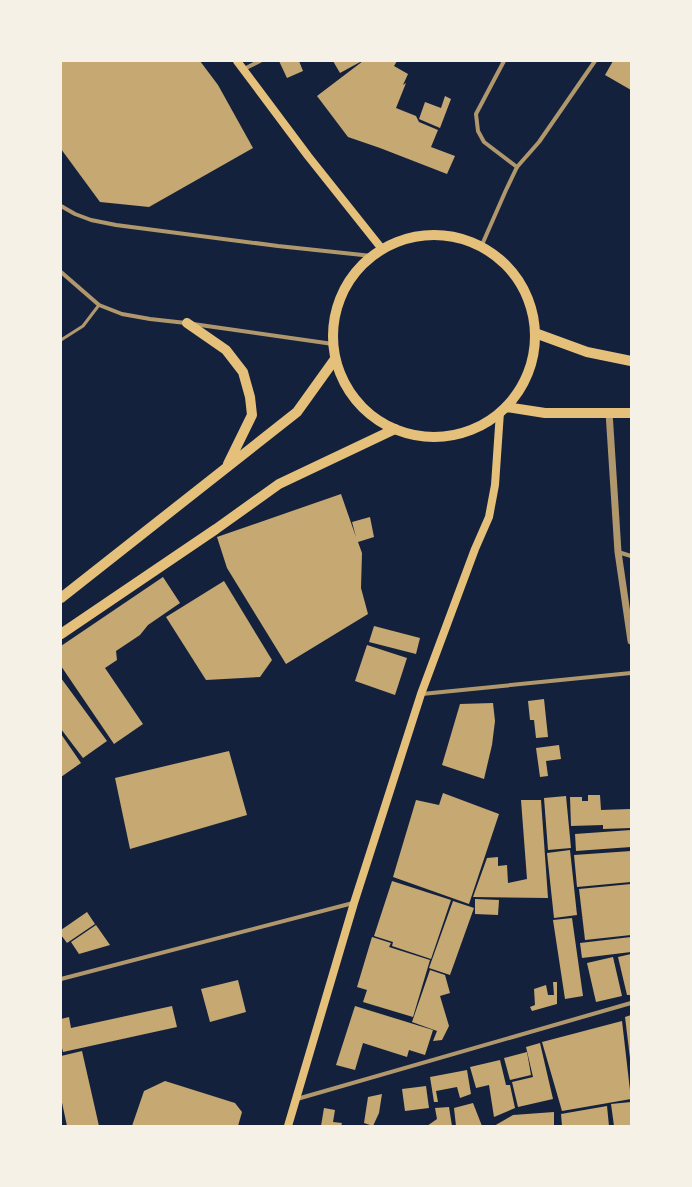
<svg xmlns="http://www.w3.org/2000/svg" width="692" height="1187" font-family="Lato,sans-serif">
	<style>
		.building { fill: #c6a872 }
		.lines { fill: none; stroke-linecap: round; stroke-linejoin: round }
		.service { stroke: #b1986c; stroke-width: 3 }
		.minor { stroke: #b1986c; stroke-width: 4 }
		.tertiary { stroke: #b1986c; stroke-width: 7 }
		.secondary { stroke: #e5c07b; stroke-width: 8 }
		.primary { stroke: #e5c07b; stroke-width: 10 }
	</style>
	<rect width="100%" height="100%" fill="#14213d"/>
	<g class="building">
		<polygon points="61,61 200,61 218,85 253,148 149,207 100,202 61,149"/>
		<polygon points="279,61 299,61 303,71 287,78"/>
		<polygon points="333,61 362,61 340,73"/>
		<polygon points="363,61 397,61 394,66 408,74 403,85 406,83 396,108 416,116 419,122 438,130 431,147 455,156 447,174 380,148 348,137 317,96"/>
		<polygon points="613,61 631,61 631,90 605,75"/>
		<polygon points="445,96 451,99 440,128 419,119 425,102 441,108"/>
		<polygon points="341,494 356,537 352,522 370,517 374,537 358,542 362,553 361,588 368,614 286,664 227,568 217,537"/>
		<polygon points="163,577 180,603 148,625 140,635 116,651 117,660 105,668 143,724 114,744 61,666 61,646"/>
		<polygon points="224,581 272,660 260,677 206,680 166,617"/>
		<polygon points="374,626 420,638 416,654 369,642"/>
		<polygon points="367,645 407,658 395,695 355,681"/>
		<polygon points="61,678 107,741 83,758 61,729"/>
		<polygon points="544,699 548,737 536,738 534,720 530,720 528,701"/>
		<polygon points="493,703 495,721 492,745 484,779 442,765 460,704"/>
		<polygon points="61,734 81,763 61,777"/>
		<polygon points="559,745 561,759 546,761 548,776 540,777 536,748"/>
		<polygon points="229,751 247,815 130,849 115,778"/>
		<polygon points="443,793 499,814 469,904 393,877 416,800 439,805"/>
		<polygon points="588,795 600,795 601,810 630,809 631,828 603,829 603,825 571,826 570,797 582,797 582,801 588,801"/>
		<polygon points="566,796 571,848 548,850 544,798"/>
		<polygon points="521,800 541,800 548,898 473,897 487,858 498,857 498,866 507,865 508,883 527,879"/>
		<polygon points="631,830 631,847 576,851 575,834"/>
		<polygon points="570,850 577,915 554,918 547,853"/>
		<polygon points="631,851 631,882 577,887 574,855"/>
		<polygon points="392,881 451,900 431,959 392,946 393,942 374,936"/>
		<polygon points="631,884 631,935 585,940 579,889"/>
		<polygon points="475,899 499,900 498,915 475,914"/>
		<polygon points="453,901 474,908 450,975 429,968"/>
		<polygon points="87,912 95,924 67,943 61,935 61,930"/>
		<polygon points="572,918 583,996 565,999 553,920"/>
		<polygon points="96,925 110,945 79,954 71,942"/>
		<polygon points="372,937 391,943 389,947 430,960 413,1017 363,1002 367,990 357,987"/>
		<polygon points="631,937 631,952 582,958 580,943"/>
		<polygon points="631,954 631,995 627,995 618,957"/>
		<polygon points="613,957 622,996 596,1002 587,963"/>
		<polygon points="430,970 445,975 450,993 440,996 449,1026 442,1040 433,1041 437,1031 412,1022"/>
		<polygon points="238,980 246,1012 210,1022 201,989"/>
		<polygon points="553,982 557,982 557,1004 532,1011 530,1007 535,1005 534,989 546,985 548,995 554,995"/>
		<polygon points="172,1006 177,1027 63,1052 61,1044 61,1019 69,1017 71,1028"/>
		<polygon points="355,1006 433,1030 425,1055 409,1050 407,1057 363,1043 355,1070 336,1065"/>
		<polygon points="631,1015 631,1058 630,1058 625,1017"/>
		<polygon points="622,1021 631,1099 562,1111 542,1042"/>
		<polygon points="540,1043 553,1099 518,1107 512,1082 533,1077 526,1047"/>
		<polygon points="82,1051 99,1126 67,1126 61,1098 61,1056"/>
		<polygon points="527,1052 531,1075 510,1080 504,1058"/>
		<polygon points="500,1060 506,1085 510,1085 515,1108 494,1117 489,1085 476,1088 470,1067"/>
		<polygon points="467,1070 471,1094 460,1098 457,1087 436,1091 438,1102 434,1102 430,1077"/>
		<polygon points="165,1081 235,1103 242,1112 238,1126 132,1126 144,1091"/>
		<polygon points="426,1086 429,1108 405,1111 402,1089"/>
		<polygon points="382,1094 379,1113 373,1126 364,1123 368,1097"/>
		<polygon points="631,1102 631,1126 614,1126 611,1104"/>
		<polygon points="473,1103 482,1126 456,1126 454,1108"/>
		<polygon points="607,1106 609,1126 562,1126 561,1114"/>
		<polygon points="449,1107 452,1126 427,1126 437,1119 435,1108"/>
		<polygon points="324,1108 335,1110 333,1122 342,1123 341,1126 321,1126"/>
		<polygon points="554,1112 554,1126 494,1126 513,1115"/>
	</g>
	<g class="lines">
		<polyline class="service" points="61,340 83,326 99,305"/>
		<g class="minor">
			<polyline points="504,61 476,114 478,131 484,142 517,167"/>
			<polyline points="244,69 260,61"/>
			<polyline points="61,206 75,214 91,220 116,225 278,246 372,256"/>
			<polyline points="481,247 506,190 517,167 539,142 595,61"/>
			<polyline points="61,272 99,305 122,314 150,319 186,323"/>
			<polyline points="193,324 333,344"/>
			<polyline points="618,552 631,556"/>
			<polyline points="422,694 631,673"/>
			<polyline points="61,979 353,903"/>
			<polyline points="297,1099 631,1003"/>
		</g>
		<polyline class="tertiary" points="609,412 618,552 631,641"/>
		<g class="secondary">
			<polyline points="237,61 308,156 382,249"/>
			<polyline points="288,1126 354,903 421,694 475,549 489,517 495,485 500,412"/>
		</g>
		<g class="primary">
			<circle cx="434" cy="336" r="101"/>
			<polyline points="187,323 226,350 243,372 250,397 252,415 228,464"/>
			<polyline points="535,333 587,352 631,361"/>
			<polyline points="506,407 545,413 631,413"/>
			<polyline points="61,598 297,412 335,359"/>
			<polyline points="61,634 216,529 279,484 395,429"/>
		</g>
	</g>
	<rect width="692" height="1187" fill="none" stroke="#f6f1e7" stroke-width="124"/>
</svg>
